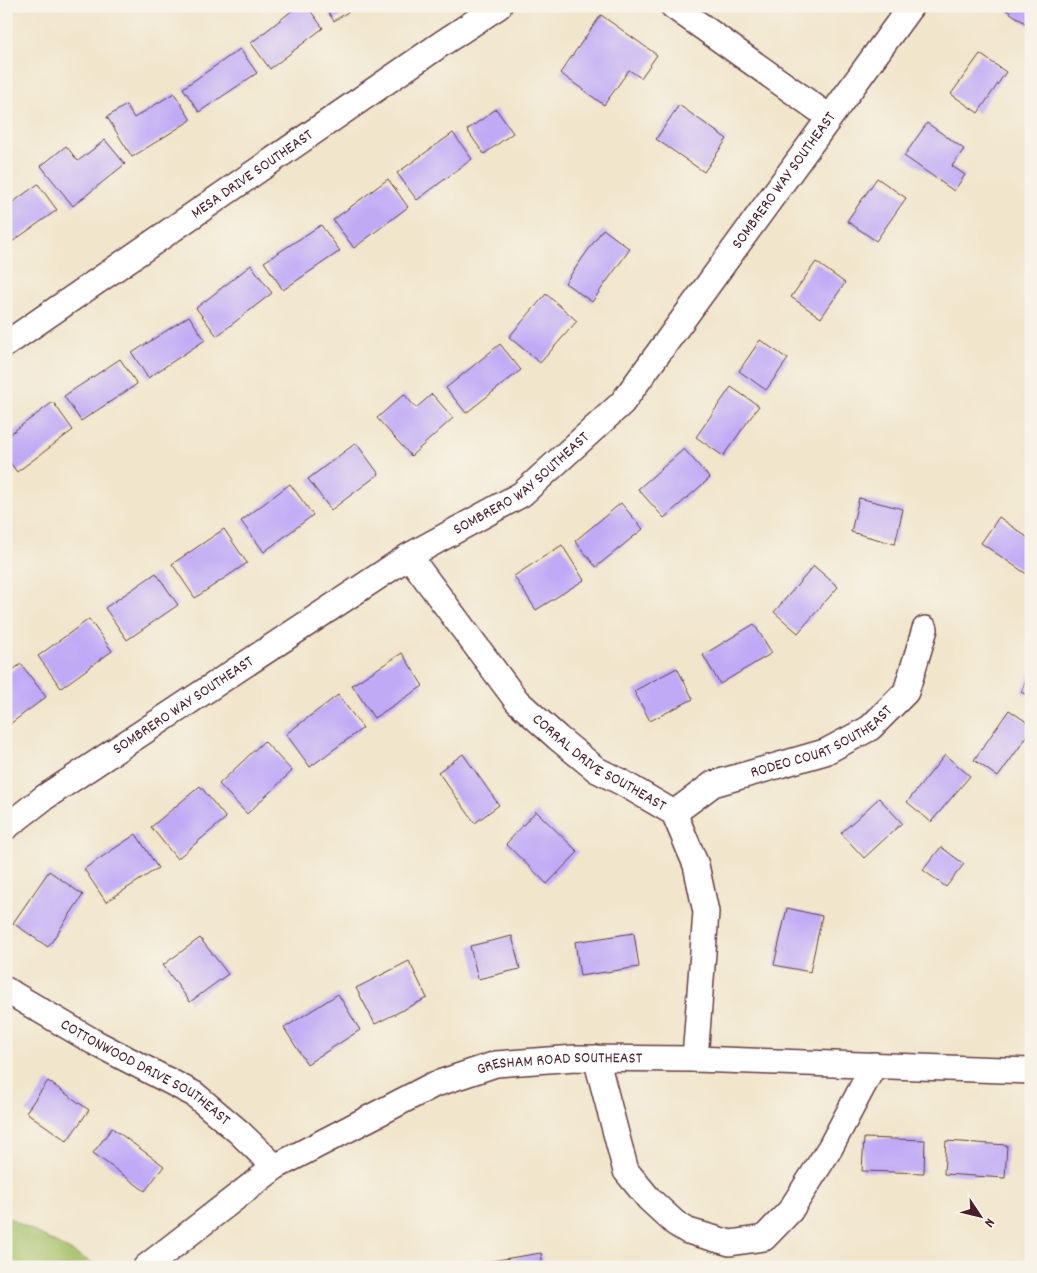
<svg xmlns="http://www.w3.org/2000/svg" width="1037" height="1273" font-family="Dekko,sans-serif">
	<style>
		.green { fill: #a4bf66; stroke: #776f48 }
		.building { fill: #c0aaf6 }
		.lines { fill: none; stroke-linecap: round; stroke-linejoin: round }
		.minor-casing { stroke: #633d43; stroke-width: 28 }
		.minor { stroke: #fff; stroke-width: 25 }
		.labels { text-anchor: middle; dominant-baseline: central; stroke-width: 4; stroke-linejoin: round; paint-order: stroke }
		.street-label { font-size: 16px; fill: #4a1f2b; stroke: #f7f3e8 }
	</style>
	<rect width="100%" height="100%" fill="#f7f3e8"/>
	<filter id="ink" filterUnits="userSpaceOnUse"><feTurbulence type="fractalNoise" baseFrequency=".02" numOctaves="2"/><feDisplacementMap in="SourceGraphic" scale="10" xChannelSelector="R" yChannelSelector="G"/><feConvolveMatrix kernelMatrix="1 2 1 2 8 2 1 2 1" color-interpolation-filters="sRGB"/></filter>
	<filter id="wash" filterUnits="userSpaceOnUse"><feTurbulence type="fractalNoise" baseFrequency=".0096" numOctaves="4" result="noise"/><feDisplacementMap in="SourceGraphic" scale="20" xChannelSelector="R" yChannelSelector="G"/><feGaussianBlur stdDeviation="1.12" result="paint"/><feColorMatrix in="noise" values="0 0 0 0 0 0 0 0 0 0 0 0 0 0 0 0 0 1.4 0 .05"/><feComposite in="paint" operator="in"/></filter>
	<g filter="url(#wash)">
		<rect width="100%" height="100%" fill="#f1e5cb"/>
		<polygon class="green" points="6,1216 100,1267 6,1267"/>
		<g id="blocks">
			<g class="building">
				<polygon points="298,6 307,6 323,28 270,69 251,43"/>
				<polygon points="324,6 357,6 334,21"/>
				<polygon points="1009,6 1031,6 1031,27 1006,10"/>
				<polygon points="601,15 657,55 641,78 629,70 604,105 560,73"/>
				<polygon points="240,49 257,73 199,112 183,88"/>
				<polygon points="980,54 1006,72 978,113 951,94"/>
				<polygon points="174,93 191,120 132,157 107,117 126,105 134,118"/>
				<polygon points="679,105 727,139 704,172 656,139"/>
				<polygon points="496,109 513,133 484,154 467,130"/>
				<polygon points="927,123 964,149 952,166 965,175 954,191 904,156"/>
				<polygon points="453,133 472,159 417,200 397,173"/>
				<polygon points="105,140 125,164 73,206 41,166 66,146 78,161"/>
				<polygon points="877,178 906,198 876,241 847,221"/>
				<polygon points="388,179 408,207 354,248 333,220"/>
				<polygon points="38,184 57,210 6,246 6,207"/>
				<polygon points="321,225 340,251 283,290 264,262"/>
				<polygon points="603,229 630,249 592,302 565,283"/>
				<polygon points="816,262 845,283 821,318 791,297"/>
				<polygon points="251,265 272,293 217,336 196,308"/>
				<polygon points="546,294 577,321 540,363 509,337"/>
				<polygon points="189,316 205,340 148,378 132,353"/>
				<polygon points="760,340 788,359 766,390 739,371"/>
				<polygon points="500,344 521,370 466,413 446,388"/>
				<polygon points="120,359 137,384 81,421 64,396"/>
				<polygon points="731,387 759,406 723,456 696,437"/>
				<polygon points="404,394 416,408 432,394 453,418 411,456 377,418"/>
				<polygon points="53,402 73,430 17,472 6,457 6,437"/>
				<polygon points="356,443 379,474 331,510 308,479"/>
				<polygon points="684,449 710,478 664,518 638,489"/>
				<polygon points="290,484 313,515 264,552 241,521"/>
				<polygon points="859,498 903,509 895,544 851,532"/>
				<polygon points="621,503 643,529 596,567 575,541"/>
				<polygon points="999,517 1031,540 1031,571 1028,575 981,543"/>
				<polygon points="224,529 247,563 195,598 172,564"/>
				<polygon points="562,545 584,580 536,610 514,576"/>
				<polygon points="814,566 838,587 798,633 774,612"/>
				<polygon points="156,573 178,605 127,640 105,608"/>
				<polygon points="89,619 112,651 61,688 38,656"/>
				<polygon points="754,624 772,653 720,684 703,655"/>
				<polygon points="402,653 423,686 374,718 352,685"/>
				<polygon points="21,664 46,697 6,727 6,675"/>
				<polygon points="677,668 693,699 650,721 634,691"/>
				<polygon points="1031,670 1031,697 1021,692"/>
				<polygon points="338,695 363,728 310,767 286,734"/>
				<polygon points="1009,710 1031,725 1031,731 998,777 974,760"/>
				<polygon points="264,741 292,771 247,814 219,784"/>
				<polygon points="463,754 499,805 475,823 438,772"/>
				<polygon points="945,755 970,776 931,822 907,802"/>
				<polygon points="200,786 226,818 177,859 151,827"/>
				<polygon points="879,798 902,823 864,858 841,833"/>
				<polygon points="536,811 578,852 547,884 506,844"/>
				<polygon points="136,834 158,868 106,902 84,869"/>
				<polygon points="941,847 964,864 946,887 923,870"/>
				<polygon points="49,871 83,895 48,947 13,923"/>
				<polygon points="787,908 822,916 810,972 774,965"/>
				<polygon points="634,933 639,967 580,976 575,942"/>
				<polygon points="512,936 520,969 478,979 470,946"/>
				<polygon points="200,938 228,974 190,1002 163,965"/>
				<polygon points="409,961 427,998 375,1024 356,988"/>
				<polygon points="338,994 360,1030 307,1064 284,1028"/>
				<polygon points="48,1081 89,1110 67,1141 26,1112"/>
				<polygon points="112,1128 164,1166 145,1191 93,1153"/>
				<polygon points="864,1138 925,1140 924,1173 862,1171"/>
				<polygon points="946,1141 1007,1145 1005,1178 944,1174"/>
				<polygon points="541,1253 543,1267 480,1267 479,1263"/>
			</g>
		</g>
	</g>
	<g filter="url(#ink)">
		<use href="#blocks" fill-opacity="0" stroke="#633d43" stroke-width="1"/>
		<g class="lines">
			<defs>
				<g id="minor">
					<polyline points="673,6 829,117"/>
					<path id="s1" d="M6,344L441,44L499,6"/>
					<path id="s2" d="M409,556L517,701L558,738L597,770L621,782L674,813L696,865L706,912L695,1059"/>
					<path id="s3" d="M674,813L713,784L825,752L870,728L906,692L925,629"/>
					<path id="s4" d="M6,827L45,797L409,556L522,494L622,403L911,6"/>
					<path id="s5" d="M6,990L94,1042L194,1094L239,1132L275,1167"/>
					<polyline points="596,1058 626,1171 649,1199 675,1223 688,1231 730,1243 764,1238 790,1211 830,1148 874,1065"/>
					<path id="s6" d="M146,1267L275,1167L433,1085L496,1064L575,1058L695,1059L1031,1071"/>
				</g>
			</defs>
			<use href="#minor" class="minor-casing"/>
			<use href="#minor" class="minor"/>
		</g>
	</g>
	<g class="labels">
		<g class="street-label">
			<text stroke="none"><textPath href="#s1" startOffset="299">MESA DRIVE SOUTHEAST</textPath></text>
			<text stroke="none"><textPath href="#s4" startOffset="1025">SOMBRERO WAY SOUTHEAST</textPath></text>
			<text stroke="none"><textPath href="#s4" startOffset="620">SOMBRERO WAY SOUTHEAST</textPath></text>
			<text stroke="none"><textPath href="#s4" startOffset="215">SOMBRERO WAY SOUTHEAST</textPath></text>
			<text stroke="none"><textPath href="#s3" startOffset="166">RODEO COURT SOUTHEAST</textPath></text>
			<text stroke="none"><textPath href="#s2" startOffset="284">CORRAL DRIVE SOUTHEAST</textPath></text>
			<text stroke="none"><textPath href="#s6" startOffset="471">GRESHAM ROAD SOUTHEAST</textPath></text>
			<text stroke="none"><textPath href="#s5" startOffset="162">COTTONWOOD DRIVE SOUTHEAST</textPath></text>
		</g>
	</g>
	<rect width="1037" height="1273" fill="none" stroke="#f7f3e8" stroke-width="25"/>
	<g transform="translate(980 1216) rotate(125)" stroke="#f7f3e8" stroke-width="4" paint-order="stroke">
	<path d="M0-4L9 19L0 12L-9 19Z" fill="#4a1f2b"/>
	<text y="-8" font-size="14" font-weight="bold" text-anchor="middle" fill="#4a1f2b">N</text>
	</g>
</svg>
